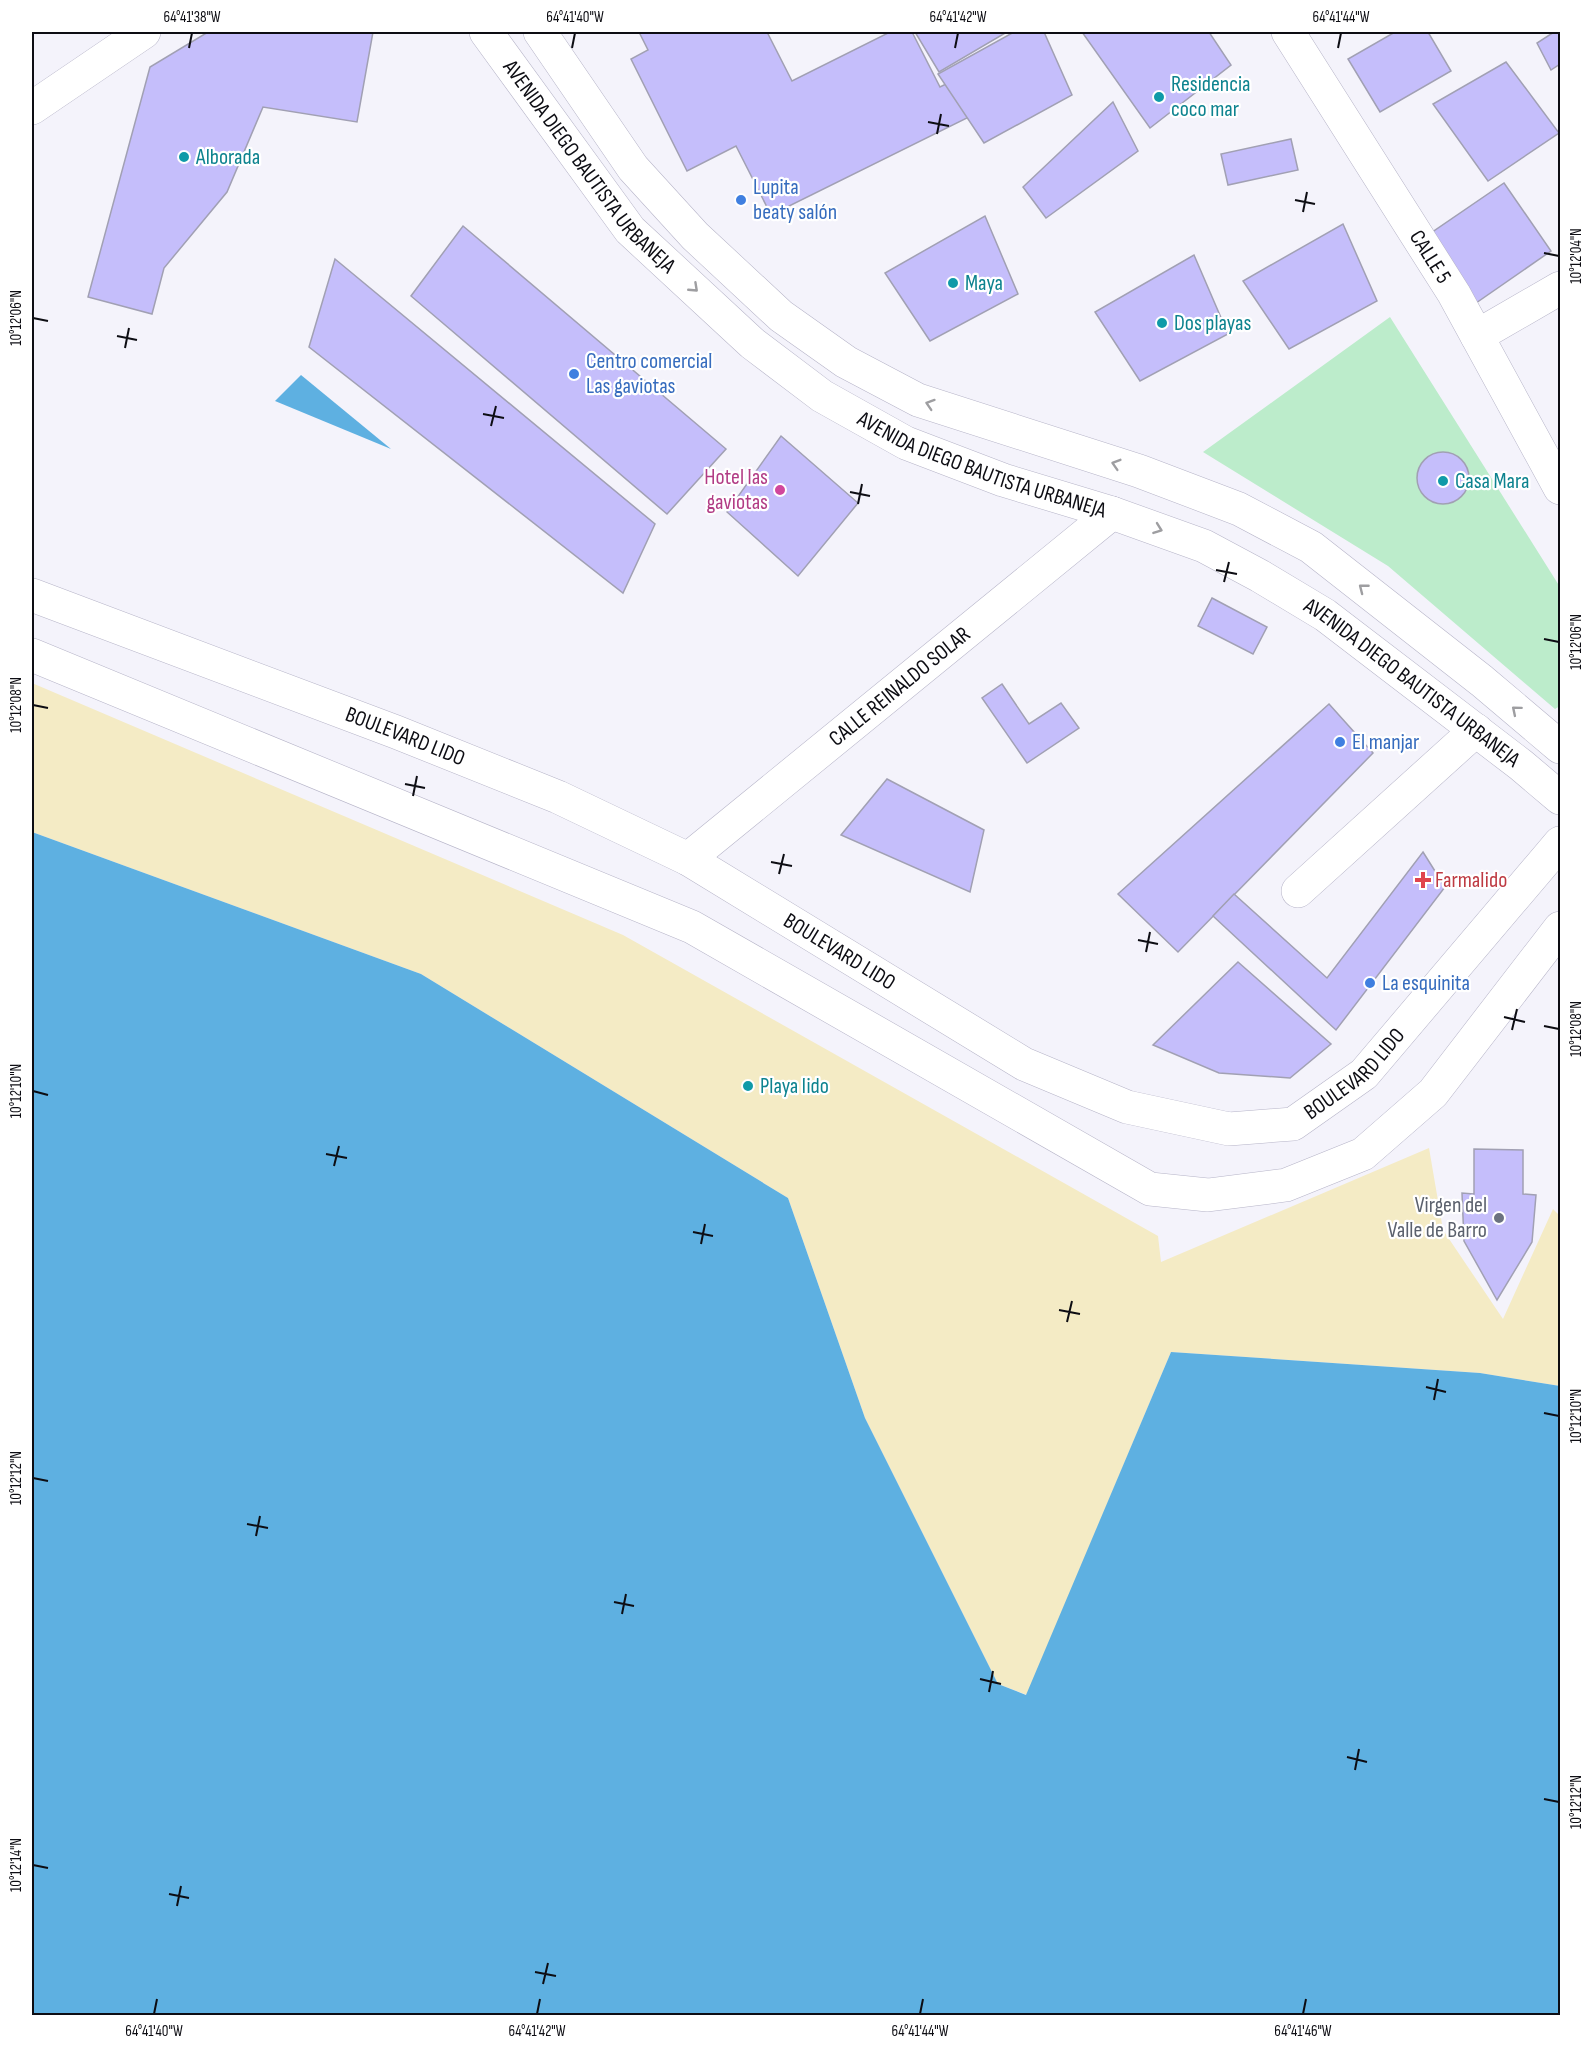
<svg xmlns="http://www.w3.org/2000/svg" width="1592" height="2047" font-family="'Sofia Sans Condensed',sans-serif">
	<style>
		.green { fill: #bceccb }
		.sand { fill: #f4ebc5 }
		.water { fill: #5eb0e1 }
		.building { fill: #c5befb; stroke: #a1a0b3; stroke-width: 1.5 }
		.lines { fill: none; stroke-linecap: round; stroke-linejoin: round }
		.minor-casing { stroke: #b6b4c8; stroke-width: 34 }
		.minor { stroke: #fff; stroke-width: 33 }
		.oneway { stroke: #9e9ea1 }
		.ticks { fill: none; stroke: #0d0d13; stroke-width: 2 }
		.culture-dot { fill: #0f9aa8; stroke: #fff; stroke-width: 2 }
		.shop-dot { fill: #3f7fe0; stroke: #fff; stroke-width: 2 }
		.hotel-dot { fill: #d1479c; stroke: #fff; stroke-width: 2 }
		.health-dot { fill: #e0444e; stroke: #fff; stroke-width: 2 }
		.worship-dot { fill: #6b7280; stroke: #fff; stroke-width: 2 }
		.labels { text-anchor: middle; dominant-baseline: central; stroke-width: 4.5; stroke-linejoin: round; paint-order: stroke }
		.culture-label { font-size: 22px; fill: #0d838f; stroke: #fff; text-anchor: start }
		.street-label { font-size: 22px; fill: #0d0d13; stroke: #fff }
		.shop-label { font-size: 22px; fill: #366cbe; stroke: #fff; text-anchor: start }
		.hotel-label { font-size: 22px; fill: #b23c85; stroke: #fff; text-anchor: end }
		.health-label { font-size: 22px; fill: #be3a42; stroke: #fff; text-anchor: start }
		.worship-label { font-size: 22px; fill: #5b616d; stroke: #fff; text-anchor: end }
		.neatline { fill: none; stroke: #0d0d13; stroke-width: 2 }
		.ticks-label { font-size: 15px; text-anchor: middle; fill: #0d0d13 }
	</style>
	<rect width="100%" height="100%" fill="#f4f3fb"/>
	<polygon class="green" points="1390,317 1560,587 1560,706 1555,709 1388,566 1203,452"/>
	<polygon class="sand" points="32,683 623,935 1158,1236 1161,1262 1429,1148 1443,1230 1503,1319 1553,1209 1560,1216 1560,1386 1480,1373 1171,1352 1027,1695 998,1684 865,1418 788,1198 421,974 32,832"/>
	<g class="water">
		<polygon points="301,375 391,449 275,401"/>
		<polygon points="32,832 421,974 788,1198 865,1418 998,1684 1026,1695 1171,1352 1480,1373 1560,1386 1560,2015 32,2015"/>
	</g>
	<g class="building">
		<polygon points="208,32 373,32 357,122 263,107 227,192 164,268 152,314 88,297 150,67"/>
		<polygon points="639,32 767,32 792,81 890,32 912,32 940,87 950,82 969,117 771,215 736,146 687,171 631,59 648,50"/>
		<polygon points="915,32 1007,32 939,72"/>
		<polygon points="1014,32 1044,32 1072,95 984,143 938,74"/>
		<polygon points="1082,32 1209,32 1231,65 1150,128"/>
		<polygon points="1395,32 1428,32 1451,71 1380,112 1348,59"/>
		<polygon points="1554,32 1560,32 1560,64 1551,70 1537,43"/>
		<polygon points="1506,62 1559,133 1488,181 1433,104"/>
		<polygon points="1113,102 1138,151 1046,218 1023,187"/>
		<polygon points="1291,139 1298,170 1228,185 1221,154"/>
		<polygon points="1504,183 1551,251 1476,303 1428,235"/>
		<polygon points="985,216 1018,294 930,341 885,273"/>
		<polygon points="1343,224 1377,301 1289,349 1243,281"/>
		<polygon points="463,226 726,449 667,514 411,296"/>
		<polygon points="1194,255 1228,334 1140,381 1095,312"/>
		<polygon points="335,259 655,524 623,593 309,347"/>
		<polygon points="781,436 858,503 798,576 727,512"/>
		<circle cx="1443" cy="478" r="26"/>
		<polygon points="1212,598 1267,627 1253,654 1198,626"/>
		<polygon points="1002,684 1029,724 1061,703 1079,728 1027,763 982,698"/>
		<polygon points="1329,704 1373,753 1178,952 1118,894"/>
		<polygon points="887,779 984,830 970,892 841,835"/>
		<polygon points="1423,852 1445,887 1336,1030 1213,916 1234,894 1327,978"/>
		<polygon points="1238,962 1331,1044 1290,1078 1219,1073 1153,1045"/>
		<polygon points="1474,1149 1523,1150 1523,1194 1536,1195 1532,1242 1497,1300 1464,1241 1462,1193 1474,1194"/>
	</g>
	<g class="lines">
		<defs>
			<g id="minor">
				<path id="s1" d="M486,32L630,230L752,343L822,396L906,443L1003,480L1112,513L1204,546L1260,576L1325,615L1521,765L1560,798"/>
				<polyline points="540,32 633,168 695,236 781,316 846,362 918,400 1139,471 1239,509 1311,547 1482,681 1560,747"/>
				<path id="s2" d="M1288,32L1454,294L1560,488"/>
				<polyline points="32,108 144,32"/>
				<polyline points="1477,336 1560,288"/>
				<path id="s3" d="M32,595L396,732L558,797L688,859L1024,1064L1127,1107L1229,1129L1293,1124L1364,1074L1560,843"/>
				<polyline points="32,655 692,927 1150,1189 1208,1195 1286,1185 1363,1154 1433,1093 1560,928"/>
				<path id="s4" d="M688,859L1112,513"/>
				<polyline points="1298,891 1476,730"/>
			</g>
		</defs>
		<use href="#minor" class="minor-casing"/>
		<use href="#minor" class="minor"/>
	</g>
	<defs><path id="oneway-chevron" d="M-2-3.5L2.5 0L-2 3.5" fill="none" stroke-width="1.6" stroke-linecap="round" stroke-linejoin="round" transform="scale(1.5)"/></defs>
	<g class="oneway">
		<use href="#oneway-chevron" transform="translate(694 288) rotate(43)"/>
		<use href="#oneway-chevron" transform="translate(930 404) rotate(-162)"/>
		<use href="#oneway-chevron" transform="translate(1116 464) rotate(-163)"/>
		<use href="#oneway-chevron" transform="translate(1158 529) rotate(20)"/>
		<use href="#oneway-chevron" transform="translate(1363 588) rotate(-142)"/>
		<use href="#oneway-chevron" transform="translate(1516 710) rotate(-140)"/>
	</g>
	<path class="ticks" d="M189,48L192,33M572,48L575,33M955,48L958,33M1338,48L1341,33M928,122L949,126M937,134L941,114M1295,200L1315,204M1303,212L1307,192M1544,253L1559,256M33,318L48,321M117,336L137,340M125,348L129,328M483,414L504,418M491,426L496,406M850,492L870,496M858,504L862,484M1216,570L1237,574M1224,582L1229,562M1544,639L1559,642M33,705L48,708M405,784L425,788M413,796L417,776M771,862L792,866M779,874L784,854M1138,940L1158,944M1146,952L1150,932M1504,1017L1525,1022M1544,1026L1559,1029M1512,1030L1517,1009M33,1091L48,1095M326,1154L347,1158M334,1166L339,1146M693,1232L713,1236M701,1244L705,1224M1059,1310L1080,1314M1067,1322L1072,1301M1426,1387L1446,1392M1434,1400L1438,1379M1544,1413L1559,1416M33,1478L48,1481M247,1524L268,1528M256,1536L260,1516M614,1602L634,1606M622,1614L626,1594M980,1679L1001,1684M989,1692L993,1671M1347,1757L1367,1762M1355,1770L1359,1749M1544,1799L1559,1802M33,1865L48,1868M169,1894L189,1898M177,1906L181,1886M535,1972L556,1976M543,1984L548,1963M154,2014L157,1999M537,2014L540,1999M920,2014L923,1999M1303,2014L1306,1999"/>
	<g class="culture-dot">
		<circle cx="1159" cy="97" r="6"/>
		<circle cx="184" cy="157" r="6"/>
		<circle cx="953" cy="283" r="6"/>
		<circle cx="1162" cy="323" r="6"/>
		<circle cx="1443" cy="481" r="6"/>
		<circle cx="748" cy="1086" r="6"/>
	</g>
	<g class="shop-dot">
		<circle cx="741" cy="200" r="6"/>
		<circle cx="574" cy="374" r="6"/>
		<circle cx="1340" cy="742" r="6"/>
		<circle cx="1370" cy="983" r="6"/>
	</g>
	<circle class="hotel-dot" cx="780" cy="490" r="6"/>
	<path class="health-dot" d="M1420 871h6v6h6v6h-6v6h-6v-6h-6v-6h6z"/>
	<circle class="worship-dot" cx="1499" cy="1218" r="6"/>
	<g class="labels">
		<g class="culture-label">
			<text x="1171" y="84">Residencia<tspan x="1171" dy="25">coco mar</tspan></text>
			<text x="196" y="157">Alborada</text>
			<text x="965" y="283">Maya</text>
			<text x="1174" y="323">Dos playas</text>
			<text x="1455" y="481">Casa Mara</text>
			<text x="760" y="1086">Playa lido</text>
		</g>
		<g class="street-label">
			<text stroke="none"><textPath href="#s1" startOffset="170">AVENIDA DIEGO BAUTISTA URBANEJA</textPath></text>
			<text stroke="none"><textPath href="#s2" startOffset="266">CALLE 5</textPath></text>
			<text stroke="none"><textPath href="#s1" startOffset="674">AVENIDA DIEGO BAUTISTA URBANEJA</textPath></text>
			<text stroke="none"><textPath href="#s1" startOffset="1160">AVENIDA DIEGO BAUTISTA URBANEJA</textPath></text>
			<text stroke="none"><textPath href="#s4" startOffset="273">CALLE REINALDO SOLAR</textPath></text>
			<text stroke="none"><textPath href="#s3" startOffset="399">BOULEVARD LIDO</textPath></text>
			<text stroke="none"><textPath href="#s3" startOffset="885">BOULEVARD LIDO</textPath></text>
			<text stroke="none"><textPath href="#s3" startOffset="1461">BOULEVARD LIDO</textPath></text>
		</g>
		<g class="shop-label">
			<text x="753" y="187">Lupita<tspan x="753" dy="25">beaty salón</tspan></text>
			<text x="586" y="361">Centro comercial<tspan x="586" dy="25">Las gaviotas</tspan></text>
			<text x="1352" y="742">El manjar</text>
			<text x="1382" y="983">La esquinita</text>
		</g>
		<g class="hotel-label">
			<text x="768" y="477">Hotel las<tspan x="768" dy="25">gaviotas</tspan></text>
		</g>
		<g class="health-label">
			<text x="1435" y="880">Farmalido</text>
		</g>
		<g class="worship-label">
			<text x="1487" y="1205">Virgen del<tspan x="1487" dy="25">Valle de Barro</tspan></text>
		</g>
	</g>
	<rect width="1592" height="2047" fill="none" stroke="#ffffff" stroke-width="66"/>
	<rect x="33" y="33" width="1526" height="1981" class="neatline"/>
	<g class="ticks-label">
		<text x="192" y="22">64°41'38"W</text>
		<text x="575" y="22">64°41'40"W</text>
		<text x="958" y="22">64°41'42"W</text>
		<text x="1341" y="22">64°41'44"W</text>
		<text transform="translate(1576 256) rotate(-90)" y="5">10°12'04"N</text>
		<text transform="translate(16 318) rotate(-90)" y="5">10°12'06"N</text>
		<text transform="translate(1576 642) rotate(-90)" y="5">10°12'06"N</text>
		<text transform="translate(16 705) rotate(-90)" y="5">10°12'08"N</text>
		<text transform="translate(1576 1029) rotate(-90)" y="5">10°12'08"N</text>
		<text transform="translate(16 1091) rotate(-90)" y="5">10°12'10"N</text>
		<text transform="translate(1576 1416) rotate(-90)" y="5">10°12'10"N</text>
		<text transform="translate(16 1478) rotate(-90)" y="5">10°12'12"N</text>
		<text transform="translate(1576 1802) rotate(-90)" y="5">10°12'12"N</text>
		<text transform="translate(16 1865) rotate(-90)" y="5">10°12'14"N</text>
		<text x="154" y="2036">64°41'40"W</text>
		<text x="537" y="2036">64°41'42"W</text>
		<text x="920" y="2036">64°41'44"W</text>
		<text x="1303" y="2036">64°41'46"W</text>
	</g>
</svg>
